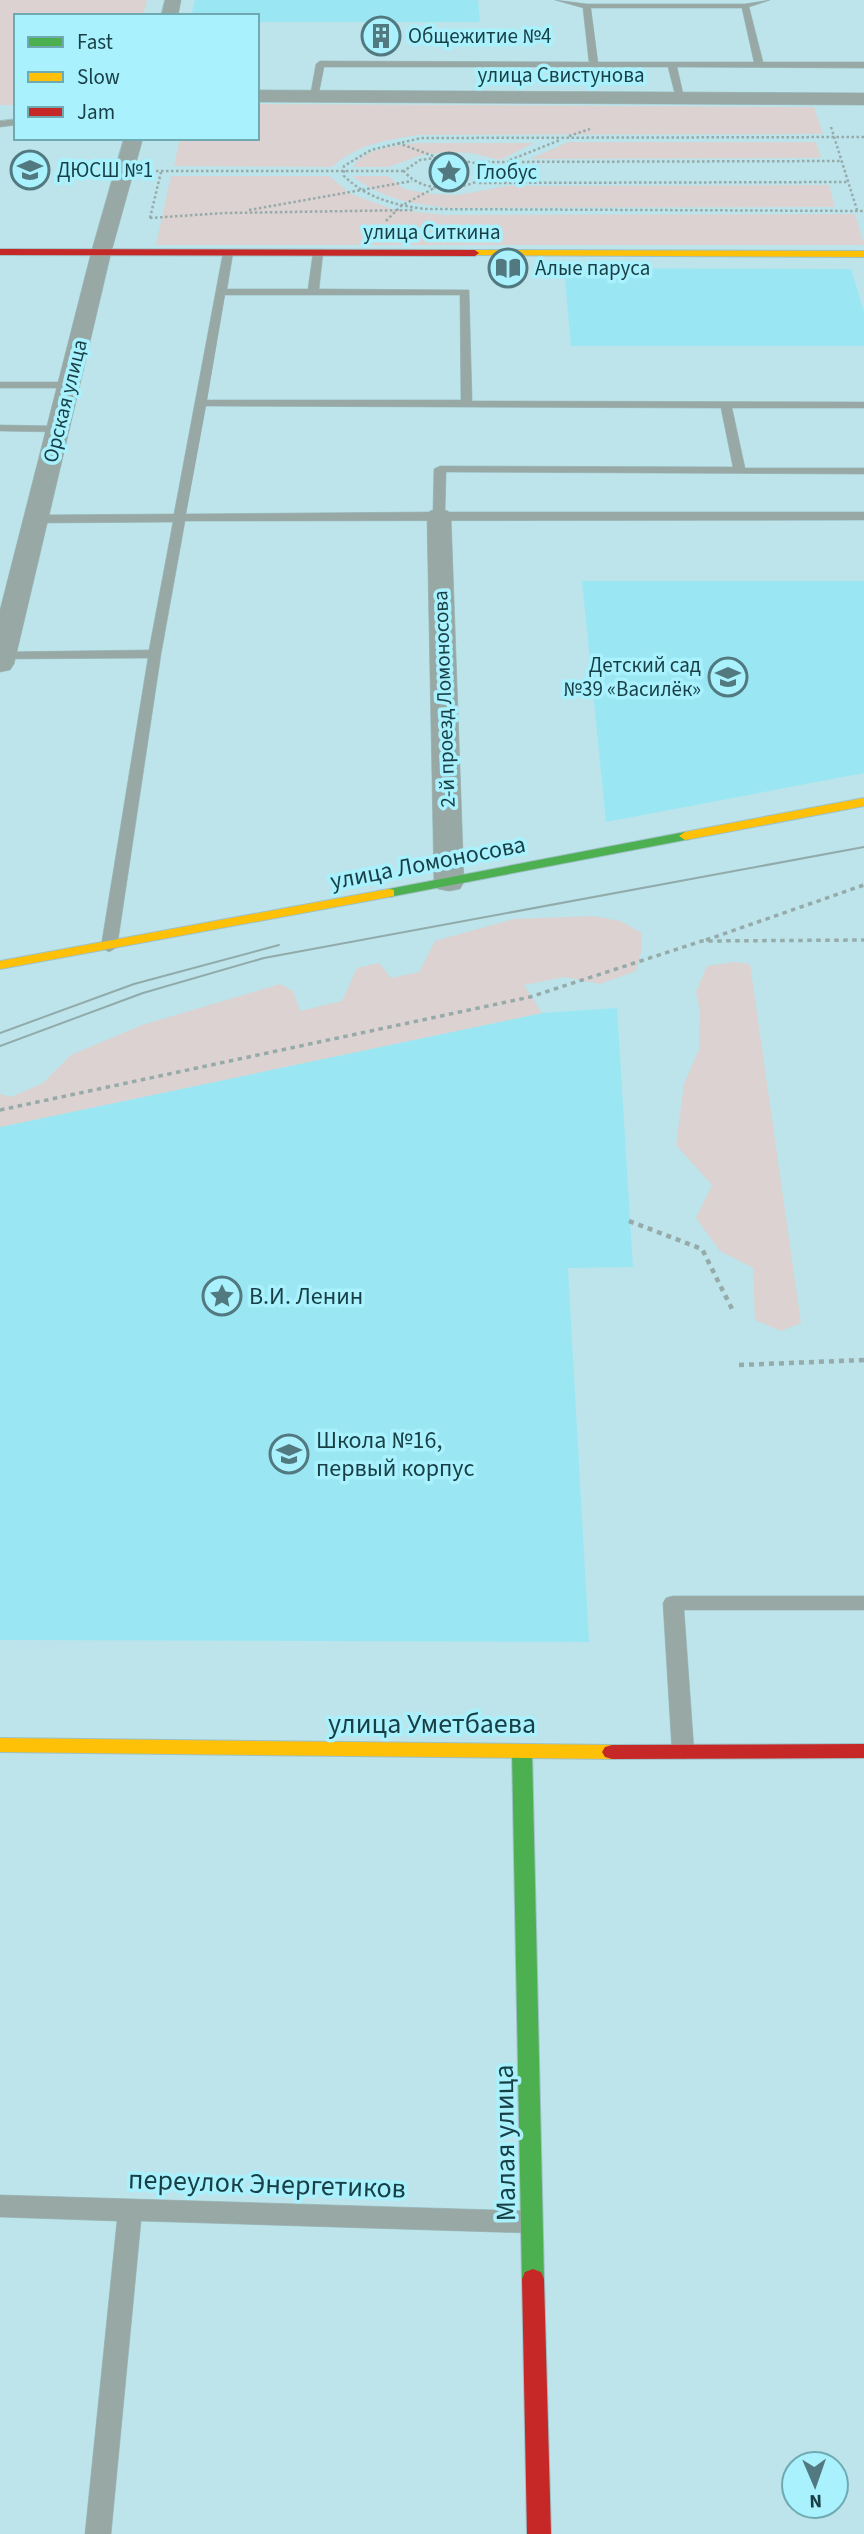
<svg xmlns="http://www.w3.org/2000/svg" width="864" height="2534" font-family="'Source Sans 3',sans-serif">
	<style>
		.built { fill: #9ae7f3 }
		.green { fill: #dbd2d1 }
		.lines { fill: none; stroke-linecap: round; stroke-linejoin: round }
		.lane-casing { stroke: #9ec1c6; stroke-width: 1 }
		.street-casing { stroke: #9ec1c6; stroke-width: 1 }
		.fast-casing { stroke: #9ec1c6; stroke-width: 2 }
		.slow-casing { stroke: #9ec1c6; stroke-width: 2 }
		.jam-casing { stroke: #9ec1c6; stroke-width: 2 }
		.path-far2 { stroke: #96aaa9; stroke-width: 2.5; stroke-dasharray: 2.5 2.5; stroke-linecap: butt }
		.path-far1 { stroke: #96aaa9; stroke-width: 3.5; stroke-dasharray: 4.5 4.5; stroke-linecap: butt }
		.path { stroke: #96aaa9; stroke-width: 4.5; stroke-dasharray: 5 5; stroke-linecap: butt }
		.lane { fill: #98a9a5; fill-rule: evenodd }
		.street { fill: #98a9a5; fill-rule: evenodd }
		.fast { fill: #4caf50; fill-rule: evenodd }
		.slow { fill: #ffc107; fill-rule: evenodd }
		.jam { fill: #c62828; fill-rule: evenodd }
		.tram { stroke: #91aaaa; stroke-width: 2 }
		.labels { text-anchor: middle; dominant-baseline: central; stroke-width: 7; stroke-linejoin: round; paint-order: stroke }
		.far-poi-label { font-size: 21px; fill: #173f45; stroke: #a9f1fd; text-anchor: start }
		.far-street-label { font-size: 21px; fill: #173f45; stroke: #a9f1fd }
		.street-label { font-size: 24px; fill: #173f45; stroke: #a9f1fd }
		.poi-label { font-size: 24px; fill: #173f45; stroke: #a9f1fd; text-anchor: start }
		.near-street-label { font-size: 28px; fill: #173f45; stroke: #a9f1fd }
	</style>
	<rect width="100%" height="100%" fill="#bce4ea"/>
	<g class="built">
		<polygon points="195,0 478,0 480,22 257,22 257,16 191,16"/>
		<polygon points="564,268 851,269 864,312 864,346 571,346"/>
		<polygon points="582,581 864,581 864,773 606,822"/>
		<polygon points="617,1008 633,1267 568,1268 589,1642 0,1640 0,1127 542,1013"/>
	</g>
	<g class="green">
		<polygon points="0,0 147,0 143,16 16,16 16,105 0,105"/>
		<path d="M257,104L814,107L823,134L419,135C387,140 357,144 332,167L174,166L180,138H257Z"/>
		<polygon points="568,142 816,142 821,158 530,159"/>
		<path d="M416,143H534L500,160L471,153L446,152L422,155L389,167H353C363,148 396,146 416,143Z"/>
		<polygon points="171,176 329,176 351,194 392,209 444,215 855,214 864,245 156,245"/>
		<path d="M352,176H388L404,189L432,194L457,195L508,186L829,185L835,207L454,208C416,205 384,200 352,176Z"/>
		<polygon points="593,916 621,921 641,933 642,949 636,971 600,984 564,977 524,985 542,1013 0,1127 0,1094 11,1097 43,1083 71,1055 142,1025 280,984 293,991 300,1011 342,1001 357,968 379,963 391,978 419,972 435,941 514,919"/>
		<polygon points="734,962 750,964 801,1323 781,1331 755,1320 753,1268 720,1251 696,1218 712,1185 676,1145 684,1084 699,1049 700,1012 696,992 707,966"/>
	</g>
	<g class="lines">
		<defs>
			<g id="lane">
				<path d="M555,0L587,4H745L770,0L749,7L763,62H864V68L677,67L684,98L680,101L676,98L668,67H324L318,97L314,100L310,97L316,64L320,61L589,62L583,8ZM591,8H742L754,62H598Z"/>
				<polygon points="16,119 16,125 0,127 0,121"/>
				<path d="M228,250L233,253L227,289H308L313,253L318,250L323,253L319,289L469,290L472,401L864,402V408H732L745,468H864V474L446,472L445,512H864V520L185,521L161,654L117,947L109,952L101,947L148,658L2,659L0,652L149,650L173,522L36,523L30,519L36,515L174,514L223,253ZM225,295H460L461,400H207ZM206,406L721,408L733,467L440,466L434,469L433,512L186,514Z"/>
				<polygon points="0,382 68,382 73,385 68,388 0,388"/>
				<polygon points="0,425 58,426 64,429 58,432 0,431"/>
				<polygon points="673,1596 864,1596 864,1610 684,1610 694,1751 690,1757 683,1759 676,1757 672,1751 663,1603 666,1598"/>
				<polygon points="0,2195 529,2211 538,2214 541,2222 538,2230 529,2233 141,2221 111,2534 85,2534 117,2221 0,2217"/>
			</g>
			<g id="street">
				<polygon points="165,0 181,0 178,16 161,16"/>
				<polygon points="257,90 864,93 864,105 257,102"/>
				<polygon points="124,138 143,138 111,253 14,664 10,670 0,672 0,610 91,253"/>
				<polygon points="439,509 448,511 451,516 464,882 460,889 449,891 438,889 434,882 427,516 430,511"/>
			</g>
			<g id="fast">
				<polygon points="685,832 690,833 690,839 389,897 382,893 389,889"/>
				<polygon points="522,1744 529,1746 532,1751 544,2279 541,2286 533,2289 525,2286 522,2279 512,1751 515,1746"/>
			</g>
			<g id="slow">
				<polygon points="475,250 864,251 864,257 472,255 471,253"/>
				<polygon points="864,798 864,806 685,840 679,836 685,832"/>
				<polygon points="389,889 394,890 394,896 0,969 0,961"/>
				<polygon points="0,1738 612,1745 619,1747 622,1752 619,1757 612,1759 0,1752"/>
			</g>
			<g id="jam">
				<polygon points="0,249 475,250 479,253 475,256 0,255"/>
				<polygon points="864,1744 864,1758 612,1759 605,1757 602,1752 605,1747 612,1745"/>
				<polygon points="533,2269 541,2272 544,2279 551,2534 527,2534 522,2279 525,2272"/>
			</g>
		</defs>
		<use href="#lane" class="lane-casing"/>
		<use href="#street" class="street-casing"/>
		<use href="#fast" class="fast-casing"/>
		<use href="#slow" class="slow-casing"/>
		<use href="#jam" class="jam-casing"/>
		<g class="path-far2">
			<polyline points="831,127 857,210"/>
			<polyline points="569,136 590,129"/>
			<path d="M864,137L421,138L371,150L344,166V176C367,198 394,205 425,209L864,211"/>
			<polyline points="398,143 436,157"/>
			<path d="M443,157L485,165L490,174C468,191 422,195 404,171L420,160Z"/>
			<polyline points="510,160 560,140"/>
			<polyline points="482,162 842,161"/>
			<polyline points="156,171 404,171"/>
			<polyline points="479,183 848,182"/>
			<polyline points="249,210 412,181"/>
			<polyline points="150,218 225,213 415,210"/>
			<polyline points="150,218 161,172"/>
			<polyline points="386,221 401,206 436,187"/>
		</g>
		<g class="path-far1">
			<polyline points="706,940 864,885"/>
			<polyline points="0,1110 530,997 702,941 864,940"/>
		</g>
		<g class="path">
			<polyline points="629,1221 702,1249 732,1309"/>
			<polyline points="739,1365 864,1360"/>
		</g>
		<use href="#lane" class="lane"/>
		<use href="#street" class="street"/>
		<use href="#fast" class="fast"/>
		<use href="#slow" class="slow"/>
		<use href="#jam" class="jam"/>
		<g class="tram">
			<polyline points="0,1033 134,984 279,945"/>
			<polyline points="0,1046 143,993 264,958 864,847"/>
		</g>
	</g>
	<defs>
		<symbol id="building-ring" viewBox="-11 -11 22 22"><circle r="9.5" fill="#a9f1fd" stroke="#51797f" stroke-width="1.5"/><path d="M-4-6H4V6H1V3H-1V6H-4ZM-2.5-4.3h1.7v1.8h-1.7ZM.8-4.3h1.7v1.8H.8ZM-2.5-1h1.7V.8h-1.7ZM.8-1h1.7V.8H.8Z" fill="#51797f"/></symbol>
		<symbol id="school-ring" viewBox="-11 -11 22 22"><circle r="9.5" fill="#a9f1fd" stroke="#51797f" stroke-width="1.5"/><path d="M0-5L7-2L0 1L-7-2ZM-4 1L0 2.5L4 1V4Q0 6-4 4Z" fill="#51797f"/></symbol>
		<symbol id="sight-ring" viewBox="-11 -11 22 22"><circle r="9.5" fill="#a9f1fd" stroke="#51797f" stroke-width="1.5"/><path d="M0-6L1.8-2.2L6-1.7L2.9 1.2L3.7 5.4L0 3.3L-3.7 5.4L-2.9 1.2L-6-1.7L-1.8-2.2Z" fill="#51797f"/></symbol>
		<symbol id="library-ring" viewBox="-11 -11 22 22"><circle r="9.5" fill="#a9f1fd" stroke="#51797f" stroke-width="1.5"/><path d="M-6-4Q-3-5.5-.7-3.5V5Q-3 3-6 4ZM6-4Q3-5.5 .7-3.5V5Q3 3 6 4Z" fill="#51797f"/></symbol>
	</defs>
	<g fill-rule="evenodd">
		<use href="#building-ring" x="359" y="14" width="44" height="44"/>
		<use href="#school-ring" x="8" y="148" width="44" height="44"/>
		<use href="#sight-ring" x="427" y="150" width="44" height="44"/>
		<use href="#library-ring" x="486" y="246" width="44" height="44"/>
		<use href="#school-ring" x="706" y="655" width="44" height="44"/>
		<use href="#sight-ring" x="200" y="1274" width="44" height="44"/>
		<use href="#school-ring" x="267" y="1432" width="44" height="44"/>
	</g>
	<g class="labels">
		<g class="far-poi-label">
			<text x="408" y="36">Общежитие №4</text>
			<text x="57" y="170">ДЮСШ №1</text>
			<text x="476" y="172">Глобус</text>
			<text x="535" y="268">Алые паруса</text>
			<text x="701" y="665" text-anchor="end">Детский сад<tspan x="701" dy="24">№39 «Василёк»</tspan></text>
		</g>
		<g class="far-street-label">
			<text x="561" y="75">улица Свистунова</text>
			<text x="432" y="232">улица Ситкина</text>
			<text transform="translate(65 401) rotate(-76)">Орская улица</text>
			<text transform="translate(444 699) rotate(-92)">2-й проезд Ломоносова</text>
		</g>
		<g class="street-label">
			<text transform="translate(428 863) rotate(-11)">улица Ломоносова</text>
		</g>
		<g class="poi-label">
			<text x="249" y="1296">В.И. Ленин</text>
			<text x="316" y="1440">Школа №16,<tspan x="316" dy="28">первый корпус</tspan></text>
		</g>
		<g class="near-street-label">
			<text x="432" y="1724">улица Уметбаева</text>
			<text transform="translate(505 2143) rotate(-91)">Малая улица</text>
			<text transform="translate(267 2184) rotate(2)">переулок Энергетиков</text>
		</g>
	</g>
	<rect x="14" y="14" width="245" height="126" fill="#a9f1fd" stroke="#6faab3" stroke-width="2"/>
	<rect x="28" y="37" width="35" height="10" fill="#4caf50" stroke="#6faab3" stroke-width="2"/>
	<text x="77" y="49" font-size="21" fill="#173f45">Fast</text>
	<rect x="28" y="72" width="35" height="10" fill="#ffc107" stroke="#6faab3" stroke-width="2"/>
	<text x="77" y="84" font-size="21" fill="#173f45">Slow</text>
	<rect x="28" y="107" width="35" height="10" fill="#c62828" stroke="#6faab3" stroke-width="2"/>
	<text x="77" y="119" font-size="21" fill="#173f45">Jam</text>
	<g transform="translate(815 2485) rotate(178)"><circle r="33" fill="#a9f1fd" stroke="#6faab3" stroke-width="2"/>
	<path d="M0-5L12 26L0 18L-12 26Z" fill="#51797f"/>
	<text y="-10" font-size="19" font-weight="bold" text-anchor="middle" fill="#173f45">N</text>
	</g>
</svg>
